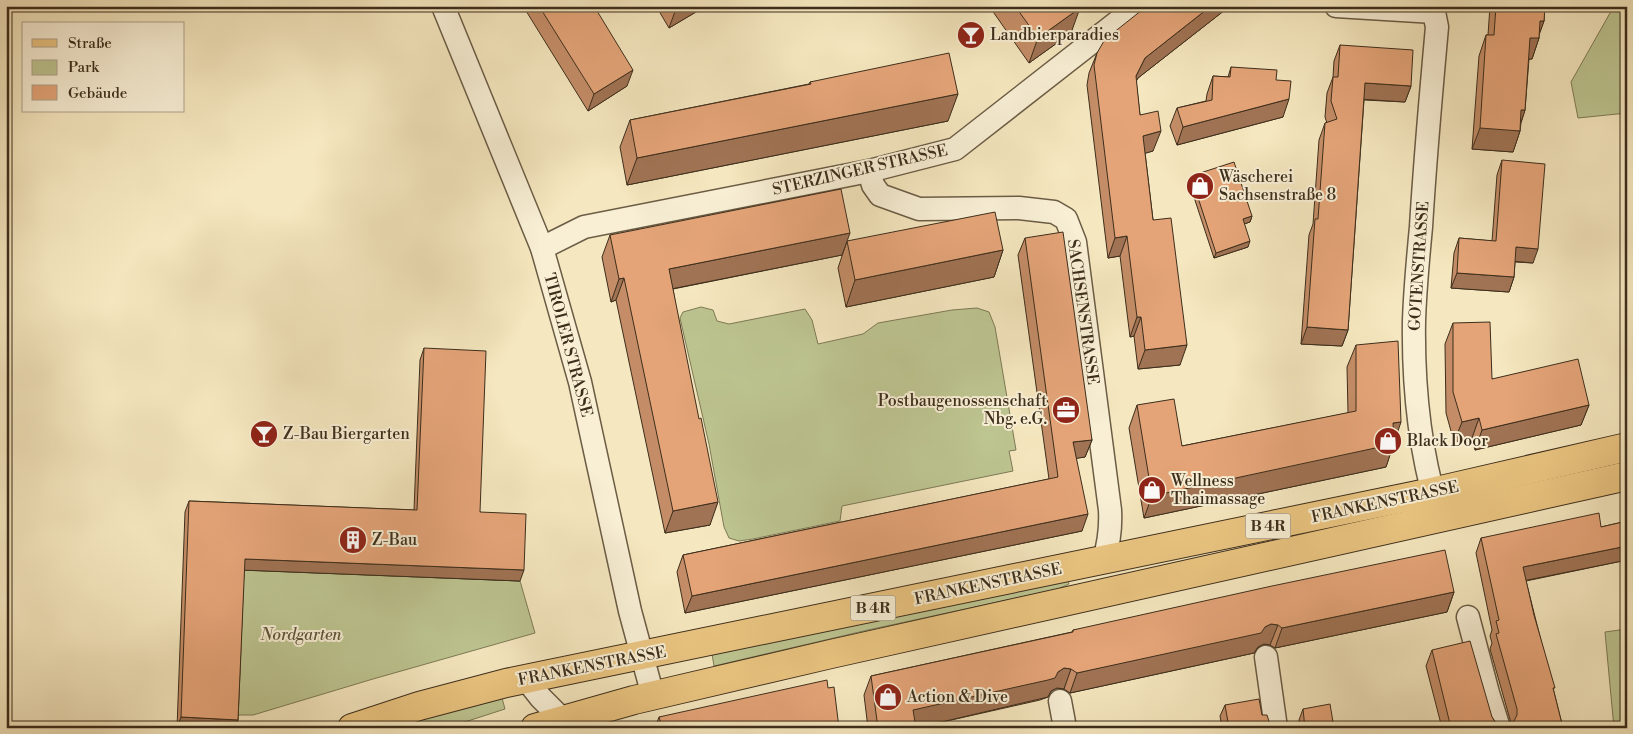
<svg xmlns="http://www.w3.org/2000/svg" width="1633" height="734" font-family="'Libre Bodoni',serif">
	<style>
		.green { fill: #bdc591; stroke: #7d7a56 }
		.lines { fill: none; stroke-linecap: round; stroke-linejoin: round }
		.minor-casing { stroke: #6b5c45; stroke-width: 25 }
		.primary-casing { stroke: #3d2e1c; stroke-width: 30 }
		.minor { stroke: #f8efd5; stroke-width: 22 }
		.primary { stroke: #eac480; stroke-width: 28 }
		.wall { fill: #c48d67; stroke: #3d2e1c }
		.shaded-wall { fill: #a07354; stroke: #3d2e1c }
		.building { fill: #e4a478; stroke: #3d2e1c }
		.labels { text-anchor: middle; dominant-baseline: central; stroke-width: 4; stroke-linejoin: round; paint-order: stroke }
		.shield { fill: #f8efd5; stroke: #756854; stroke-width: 1 }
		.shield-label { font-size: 15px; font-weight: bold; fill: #3d2e1c }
		.poi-label { font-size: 16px; fill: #3d2e1c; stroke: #f8efd5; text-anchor: start }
		.street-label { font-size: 16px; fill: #3d2e1c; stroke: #f8efd5 }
		.park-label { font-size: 16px; font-style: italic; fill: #5d5439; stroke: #f8efd5 }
	</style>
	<rect width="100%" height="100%" fill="#f5e7bf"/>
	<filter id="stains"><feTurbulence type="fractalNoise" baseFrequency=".004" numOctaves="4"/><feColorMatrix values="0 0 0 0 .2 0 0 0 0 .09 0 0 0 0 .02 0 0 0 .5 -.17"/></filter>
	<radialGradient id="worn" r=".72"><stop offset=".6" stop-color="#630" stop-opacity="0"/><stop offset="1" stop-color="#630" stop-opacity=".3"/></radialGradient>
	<g class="green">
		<polygon points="1614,6 1627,6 1627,113 1578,118 1571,82"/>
		<polygon points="701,307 713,310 717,321 729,324 805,309 812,320 818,344 863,334 878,323 952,310 977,308 989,312 995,327 1016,450 1009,451 1013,471 842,506 840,521 753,539 739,541 729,538 724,527 709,444 680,318 683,312"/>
		<polygon points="240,570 520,581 535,633 373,679 253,715 235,715"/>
		<polygon points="1068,581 1069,584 1058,589 868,630 714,666 712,654"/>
		<polygon points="1627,629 1627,728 1614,728 1605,632"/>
		<polygon points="502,698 505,709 446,728 385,728"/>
	</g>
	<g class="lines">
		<defs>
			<g id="minor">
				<polyline points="443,6 542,248 580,382 630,611 653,696"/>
				<polyline points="1336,6 1434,12"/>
				<path d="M1434,12L1437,27C1431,93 1425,160 1421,227C1418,258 1415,289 1414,321C1413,384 1419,447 1437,508"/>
				<path d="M869,171L873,185L880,195L919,209L1019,208L1054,212L1066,219L1075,242L1110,510C1111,528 1109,543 1104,560"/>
				<polyline points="542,248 584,227 869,171 955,149 1138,6"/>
				<polyline points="1468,617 1488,693 1499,728"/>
				<polyline points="1266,657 1276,728"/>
				<polyline points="526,679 541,698 563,720 567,728"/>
				<polyline points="1060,701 1065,728"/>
			</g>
			<g id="primary">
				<polyline points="352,728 419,706 506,683 1432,492 1627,447"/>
				<polyline points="535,728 634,700 831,654 1627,476"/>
			</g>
		</defs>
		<use href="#minor" class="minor-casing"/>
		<use href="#primary" class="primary-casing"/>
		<use href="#minor" class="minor"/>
		<use href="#primary" class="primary"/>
	</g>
	<g class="wall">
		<polygon points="523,6 594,6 627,86 588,111"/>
		<polygon points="656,6 706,6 669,28"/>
		<polygon points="989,6 1078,6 1071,33 1029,63"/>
		<polygon points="1147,6 1230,6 1138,78 1136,81 1140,115 1153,151 1145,153 1153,220 1180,365 1138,369 1134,336 1130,337 1120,256 1108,258 1087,85 1089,73 1097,53"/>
		<polygon points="1490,6 1545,6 1544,21 1539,34 1539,38 1532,59 1529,59 1525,110 1521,123 1520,131 1513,152 1472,149 1479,56 1486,35 1488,35"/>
		<polygon points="1340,45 1411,86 1405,102 1364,100 1348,330 1342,346 1301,344 1309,235 1313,224 1319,140 1325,123 1327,123 1325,117 1327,93 1333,77 1334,61"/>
		<polygon points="1231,67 1276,80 1283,117 1177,145 1170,126 1177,108 1206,101 1207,94 1213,76 1228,77"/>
		<polygon points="810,82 948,121 627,185 620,147 630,120 809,84"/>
		<polygon points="1502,160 1533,263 1515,262 1514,277 1509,292 1451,288 1454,253 1459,238 1492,241 1497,175"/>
		<polygon points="1191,176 1252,216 1250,222 1244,224 1248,247 1214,258 1189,182"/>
		<polygon points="610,235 842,255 673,289 710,525 665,533 616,300 611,302 602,257"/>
		<polygon points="1025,238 1092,440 1085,457 1076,458 1082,531 685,613 677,572 683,555 1049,479 1018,255"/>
		<polygon points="847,241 1003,250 994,277 846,307 838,268"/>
		<polygon points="1453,323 1492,379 1589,405 1581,425 1475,450 1472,438 1454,442 1446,413 1445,344"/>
		<polygon points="1356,345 1394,442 1386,467 1144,518 1129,428 1137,405 1182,446 1348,413 1347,367"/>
		<polygon points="424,348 480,512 520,581 244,570 238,720 235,728 177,728 185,512 189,501 414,510 420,360"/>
		<polygon points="1627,521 1627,560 1526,581 1563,728 1442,728 1426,666 1432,650 1492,717 1496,723 1502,726 1508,725 1511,723 1490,649 1492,643 1490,636 1492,630 1476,553 1481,538 1601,527"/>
		<polygon points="1454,592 1447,612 1275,648 1270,645 1264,644 1258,647 1254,653 1070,693 1064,689 1057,688 1051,691 1048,697 1040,700 916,728 868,728 864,695 871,676 1072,632 1073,630"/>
		<polygon points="1225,705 1262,715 1271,728 1222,728 1220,716"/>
		<polygon points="1303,709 1334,728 1300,728 1299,720"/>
		<polygon points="659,717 839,728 655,728"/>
	</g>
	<g class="shaded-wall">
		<polygon points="677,6 706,6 669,28"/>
		<polygon points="1211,6 1230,6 1138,78 1128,96 1136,76 1145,58"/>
		<polygon points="1080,8 1071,33 1029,63 1038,38"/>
		<polygon points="1540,21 1544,21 1538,38 1539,38 1532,59 1523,59 1530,38"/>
		<polygon points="633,70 627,86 588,111 594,94"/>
		<polygon points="1365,83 1411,86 1405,102 1359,99"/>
		<polygon points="958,94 948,121 627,185 637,158"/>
		<polygon points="1289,99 1283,117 1177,145 1183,127"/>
		<polygon points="1521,110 1525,110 1518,131 1520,131 1513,152 1472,149 1480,128"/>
		<polygon points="1161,131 1153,151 1136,156 1143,136"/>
		<polygon points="1252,216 1250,222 1241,225 1243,219"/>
		<polygon points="850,233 842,255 661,291 669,269"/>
		<polygon points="1127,236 1120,256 1108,258 1115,238"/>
		<polygon points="1250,241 1248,247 1214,258 1216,253"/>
		<polygon points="1516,247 1538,249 1533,263 1511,261"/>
		<polygon points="1003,250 994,277 846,307 855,280"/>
		<polygon points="1457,273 1514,277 1509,292 1451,288"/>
		<polygon points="624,278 616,300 611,302 619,279"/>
		<polygon points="1137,317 1141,317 1134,336 1130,337"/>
		<polygon points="1307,327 1348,330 1342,346 1301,344"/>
		<polygon points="1187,345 1180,365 1138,369 1145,350"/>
		<polygon points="1589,405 1581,425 1475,450 1482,430"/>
		<polygon points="1479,418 1472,438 1454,442 1462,422"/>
		<polygon points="1401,422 1386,467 1144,518 1152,496 1393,423"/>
		<polygon points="1092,440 1085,457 1067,460 1073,442"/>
		<polygon points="718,502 710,525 665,533 673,511"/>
		<polygon points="1088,514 1082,531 685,613 692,596"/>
		<polygon points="1627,546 1627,560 1518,582 1523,567"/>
		<polygon points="245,559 524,570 520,581 240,570"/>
		<polygon points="1454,592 1447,612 1275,648 1282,628"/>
		<polygon points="1271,624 1278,625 1270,645 1264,644 1258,647 1254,653 1070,693 1077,673 1265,627"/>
		<polygon points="1064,668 1071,669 1064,689 1057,688 1051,691 1048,697 916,728 907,728 913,710 1058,672"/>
		<polygon points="181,717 238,720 235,728 177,728"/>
	</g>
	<g class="building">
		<polygon points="539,6 594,6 633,70 594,94"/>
		<polygon points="1015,6 1078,6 1080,8 1038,38"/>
		<polygon points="1147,6 1211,6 1145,58 1136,76 1140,115 1158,111 1161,131 1143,136 1153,220 1171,218 1187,345 1145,350 1141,317 1137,317 1127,236 1115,238 1094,65 1097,53 1104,41 1113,33"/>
		<polygon points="1496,6 1545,6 1544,21 1540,21 1539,38 1530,38 1525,110 1521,110 1520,131 1480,128 1486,35 1494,35"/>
		<polygon points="1340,45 1413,50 1411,86 1365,83 1348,330 1307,327 1315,219 1318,219 1325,123 1337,119 1331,101 1333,77 1338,77"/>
		<polygon points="949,53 958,94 637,158 630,120 811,84 810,82"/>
		<polygon points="1231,67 1277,70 1276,80 1291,81 1289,99 1183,127 1177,108 1212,100 1213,76 1230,77"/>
		<polygon points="1502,160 1545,164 1538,249 1516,247 1514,277 1457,273 1459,238 1496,241"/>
		<polygon points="1234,162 1252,216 1243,219 1250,241 1216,253 1191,176"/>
		<polygon points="841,189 850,233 669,269 699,419 701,418 718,502 673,511 624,278 619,279 610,235"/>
		<polygon points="995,212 1003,250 855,280 847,241"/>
		<polygon points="1063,232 1092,440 1073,442 1088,514 692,596 683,555 1058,477 1025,238"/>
		<polygon points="1490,322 1492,379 1578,359 1589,405 1482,430 1479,418 1462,422 1453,392 1453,323"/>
		<polygon points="1398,341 1401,422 1393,423 1394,444 1152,496 1137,405 1174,399 1182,446 1356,411 1356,345"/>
		<polygon points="424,348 486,351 480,512 526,514 524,570 245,559 238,720 181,717 189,501 417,510"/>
		<polygon points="1599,513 1601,527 1627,521 1627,546 1523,567 1534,615 1555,688 1553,688 1563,728 1451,728 1432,650 1470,641 1492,717 1496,723 1502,726 1508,725 1514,721 1517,715 1517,709 1496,634 1499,633 1496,621 1499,620 1481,538"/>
		<polygon points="1445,550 1454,592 1282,628 1278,625 1271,624 1265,627 1261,633 1077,673 1071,669 1064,668 1058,672 1055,678 1048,680 913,710 916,728 878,728 871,676 1073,632 1073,630 1272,586"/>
		<polygon points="827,680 828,688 834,687 839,728 662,728 659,717"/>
		<polygon points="1259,699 1262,715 1267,715 1271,728 1229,728 1225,705"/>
		<polygon points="1330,704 1334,728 1305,728 1303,709"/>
	</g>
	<defs>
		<symbol id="bar-disc" viewBox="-11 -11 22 22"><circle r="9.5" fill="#8f2418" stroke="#f8efd5"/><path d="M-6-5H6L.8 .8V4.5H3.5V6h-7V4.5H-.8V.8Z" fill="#fff"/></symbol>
		<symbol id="shop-disc" viewBox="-11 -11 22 22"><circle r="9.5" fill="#8f2418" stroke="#f8efd5"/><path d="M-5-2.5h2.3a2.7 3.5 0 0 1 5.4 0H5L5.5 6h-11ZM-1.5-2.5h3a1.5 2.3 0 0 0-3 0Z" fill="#fff"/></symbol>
		<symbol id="office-disc" viewBox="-11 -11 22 22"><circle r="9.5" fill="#8f2418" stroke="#f8efd5"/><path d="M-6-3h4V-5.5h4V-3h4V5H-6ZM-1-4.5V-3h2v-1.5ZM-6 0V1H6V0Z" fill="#fff"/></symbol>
		<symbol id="building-disc" viewBox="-11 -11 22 22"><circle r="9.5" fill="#8f2418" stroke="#f8efd5"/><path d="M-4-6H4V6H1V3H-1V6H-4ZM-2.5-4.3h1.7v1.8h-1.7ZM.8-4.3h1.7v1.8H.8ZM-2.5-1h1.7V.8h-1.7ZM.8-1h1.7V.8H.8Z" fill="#fff"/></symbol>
	</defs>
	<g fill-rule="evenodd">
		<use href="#bar-disc" x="955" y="19" width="32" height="32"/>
		<use href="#shop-disc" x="1184" y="170" width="32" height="32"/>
		<use href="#office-disc" x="1050" y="394" width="32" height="32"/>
		<use href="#bar-disc" x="248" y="418" width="32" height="32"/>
		<use href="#shop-disc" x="1372" y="425" width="32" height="32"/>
		<use href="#shop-disc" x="1136" y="474" width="32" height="32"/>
		<use href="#building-disc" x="337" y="524" width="32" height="32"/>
		<use href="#shop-disc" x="872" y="681" width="32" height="32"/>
	</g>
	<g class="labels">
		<g class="shield">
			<rect x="1245.5" y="513.5" width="45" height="25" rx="4"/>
			<rect x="850.5" y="595.5" width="45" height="25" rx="4"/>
		</g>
		<g class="shield-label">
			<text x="1268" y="526">B 4R</text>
			<text x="873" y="608">B 4R</text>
		</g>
		<g class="poi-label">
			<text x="990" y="35">Landbierparadies</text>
			<text x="1219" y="177">Wäscherei<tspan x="1219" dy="18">Sachsenstraße 8</tspan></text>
			<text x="1047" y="401" text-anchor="end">Postbaugenossenschaft<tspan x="1047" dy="18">Nbg. e.G.</tspan></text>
			<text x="283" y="434">Z-Bau Biergarten</text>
			<text x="1407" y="441">Black Door</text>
			<text x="1171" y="481">Wellness<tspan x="1171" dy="18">Thaimassage</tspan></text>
			<text x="372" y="540">Z-Bau</text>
			<text x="907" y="697">Action &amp; Dive</text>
		</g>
		<g class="street-label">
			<text transform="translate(860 170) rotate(-13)">STERZINGER STRASSE</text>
			<text transform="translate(1419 266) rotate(-86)">GOTENSTRASSE</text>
			<text transform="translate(1083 312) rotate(82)">SACHSENSTRASSE</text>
			<text transform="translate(568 345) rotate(75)">TIROLER STRASSE</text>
			<text transform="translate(1385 502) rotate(-12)">FRANKENSTRASSE</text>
			<text transform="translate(988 584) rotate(-12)">FRANKENSTRASSE</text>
			<text transform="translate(592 666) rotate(-11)">FRANKENSTRASSE</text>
		</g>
		<g class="park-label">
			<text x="301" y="635">Nordgarten</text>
		</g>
	</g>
	<rect width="1633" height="734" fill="none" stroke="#f5e7bf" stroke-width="25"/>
	<rect x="8" y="8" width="1618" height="719" fill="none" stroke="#3d2e1c" stroke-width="2.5"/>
	<rect x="12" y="12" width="1608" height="709" fill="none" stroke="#3d2e1c"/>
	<rect x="22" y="22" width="162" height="90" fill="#f8efd5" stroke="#ada28b"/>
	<rect x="32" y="39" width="25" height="8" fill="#eac480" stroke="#ada28b"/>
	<text x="68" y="48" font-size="15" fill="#3d2e1c">Straße</text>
	<rect x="32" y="60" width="25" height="15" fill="#bdc591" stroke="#ada28b"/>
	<text x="68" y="72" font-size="15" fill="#3d2e1c">Park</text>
	<rect x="32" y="85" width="25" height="15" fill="#e4a478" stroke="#ada28b"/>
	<text x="68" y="98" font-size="15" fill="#3d2e1c">Gebäude</text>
	<rect width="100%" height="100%" filter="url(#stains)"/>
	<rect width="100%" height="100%" fill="url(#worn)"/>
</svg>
